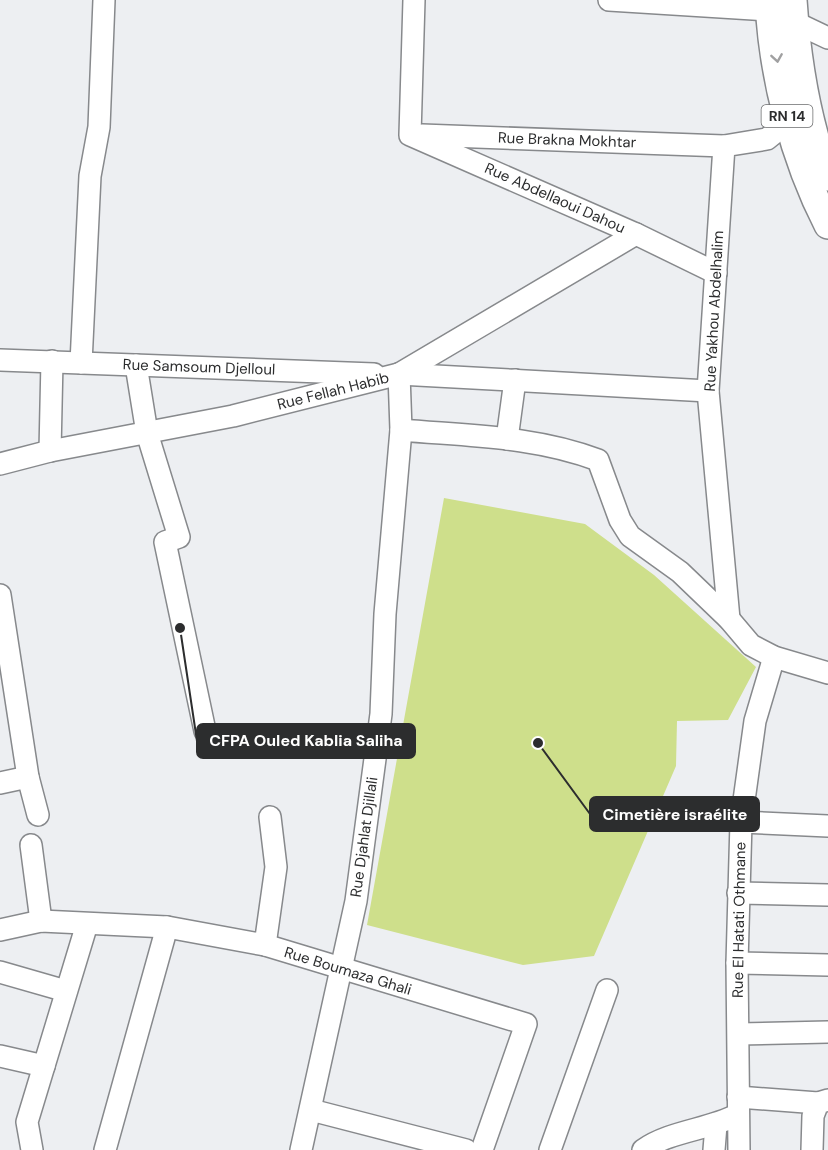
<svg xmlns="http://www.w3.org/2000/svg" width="828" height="1150" font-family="'DM Sans',sans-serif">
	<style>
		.green { fill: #cedf8b }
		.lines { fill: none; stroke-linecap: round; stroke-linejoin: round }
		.minor-casing { stroke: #87898c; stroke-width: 24 }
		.major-casing { stroke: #87898c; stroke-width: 30 }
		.minor { stroke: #fff; stroke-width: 21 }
		.major { stroke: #fff; stroke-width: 27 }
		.oneway { stroke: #a0a0a1 }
		.labels { text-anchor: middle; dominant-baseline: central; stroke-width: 4.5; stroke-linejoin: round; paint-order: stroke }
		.shield { fill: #fff; stroke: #6b6c6d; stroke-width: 1.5 }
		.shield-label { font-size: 14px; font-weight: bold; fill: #2c2d2e }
		.street-label { font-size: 15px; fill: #2c2d2e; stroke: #fff }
		.leader { fill: none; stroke: #2c2d2e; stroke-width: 2 }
		.callout-dot { fill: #2c2d2e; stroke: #fff; stroke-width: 2 }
		.callout { fill: #2c2d2e; stroke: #2c2d2e; stroke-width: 2 }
		.callout-label { font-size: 16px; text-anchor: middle; font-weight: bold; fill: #fff }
	</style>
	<rect width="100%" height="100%" fill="#edeff2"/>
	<polygon class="green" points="444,498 585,524 654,575 756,667 728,720 677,721 676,766 594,956 523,965 367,925"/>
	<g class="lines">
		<defs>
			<g id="minor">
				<polyline points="609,0 769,10 828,38"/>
				<polyline points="422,135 724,146"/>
				<polyline points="636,234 716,273"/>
				<polyline points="0,360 374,374"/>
				<polyline points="81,363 90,176 99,127 104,0"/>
				<polyline points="136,365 147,433 179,537 165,542 205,731"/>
				<polyline points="399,374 636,234 410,135 414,0"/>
				<path d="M401,430C468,436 535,436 598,460L620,520L630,536L680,572L729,619L751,645L774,657L828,673"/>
				<polyline points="507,439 515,380"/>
				<polyline points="50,451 52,361"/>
				<polyline points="0,464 50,451 233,416 399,374 708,391"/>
				<polyline points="0,595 28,777 38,815"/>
				<polyline points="729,619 708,391 724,146 767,139 788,122"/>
				<polyline points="0,783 28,777"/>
				<polyline points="741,822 828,826"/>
				<polyline points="31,845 41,921"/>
				<polyline points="738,893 828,895"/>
				<polyline points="0,930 41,921 167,927 265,945 526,1024 482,1150"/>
				<polyline points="265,945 276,867 270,817"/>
				<polyline points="737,963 828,965"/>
				<polyline points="0,972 66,991"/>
				<polyline points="739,1034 828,1032"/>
				<polyline points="0,1056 44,1066"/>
				<polyline points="738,1097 818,1103"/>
				<polyline points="311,1110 466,1150"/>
				<polyline points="32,1150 27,1122 87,924"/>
				<polyline points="105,1150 167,927"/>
				<polyline points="301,1150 356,901 381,714 385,614 401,430 399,374"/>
				<polyline points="550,1150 607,990"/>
				<path d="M643,1150C670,1131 707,1130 737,1115"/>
				<polyline points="714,1150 716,1125"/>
				<polyline points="739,1150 737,963 741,822 755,721 774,657"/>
				<polyline points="812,1150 813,1116 818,1103 828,1100"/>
			</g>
			<g id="major">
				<path d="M769,0C772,75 794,159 828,225"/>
				<path d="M793,0C797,60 806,120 828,177"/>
			</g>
		</defs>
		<use href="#minor" class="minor-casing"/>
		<use href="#major" class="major-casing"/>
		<use href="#minor" class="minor"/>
		<use href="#major" class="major"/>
	</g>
	<defs><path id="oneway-chevron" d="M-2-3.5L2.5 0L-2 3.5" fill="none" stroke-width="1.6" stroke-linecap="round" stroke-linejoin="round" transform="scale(1.5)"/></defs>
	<use class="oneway" href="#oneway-chevron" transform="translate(777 58) rotate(81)"/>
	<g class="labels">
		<rect class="shield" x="761.5" y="105" width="51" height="22" rx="4.5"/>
		<g class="shield-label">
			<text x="787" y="116">RN 14</text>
		</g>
		<g class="street-label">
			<text transform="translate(567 140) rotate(2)">Rue Brakna Mokhtar</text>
			<text transform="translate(555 198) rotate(24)">Rue Abdellaoui Dahou</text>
			<text transform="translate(714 311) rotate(-87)">Rue Yakhou Abdelhalim</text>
			<text transform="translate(199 367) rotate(2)">Rue Samsoum Djelloul</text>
			<text transform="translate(333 391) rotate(-14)">Rue Fellah Habib</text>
			<text transform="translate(364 837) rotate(-82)">Rue Djahlat Djillali</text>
			<text transform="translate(739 920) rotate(-89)">Rue El Hatati Othmane</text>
			<text transform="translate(348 971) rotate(17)">Rue Boumaza Ghali</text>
		</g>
	</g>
	<path class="leader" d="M180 628L197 741M538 743L590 814"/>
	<g class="callout-dot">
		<circle cx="180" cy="628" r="6"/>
		<circle cx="538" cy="743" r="6"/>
	</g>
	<g class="callout">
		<rect x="197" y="724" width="218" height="34" rx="6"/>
		<rect x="590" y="797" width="169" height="34" rx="6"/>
	</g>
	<g class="callout-label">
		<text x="306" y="746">CFPA Ouled Kablia Saliha</text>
		<text x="675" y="820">Cimetière israélite</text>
	</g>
</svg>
